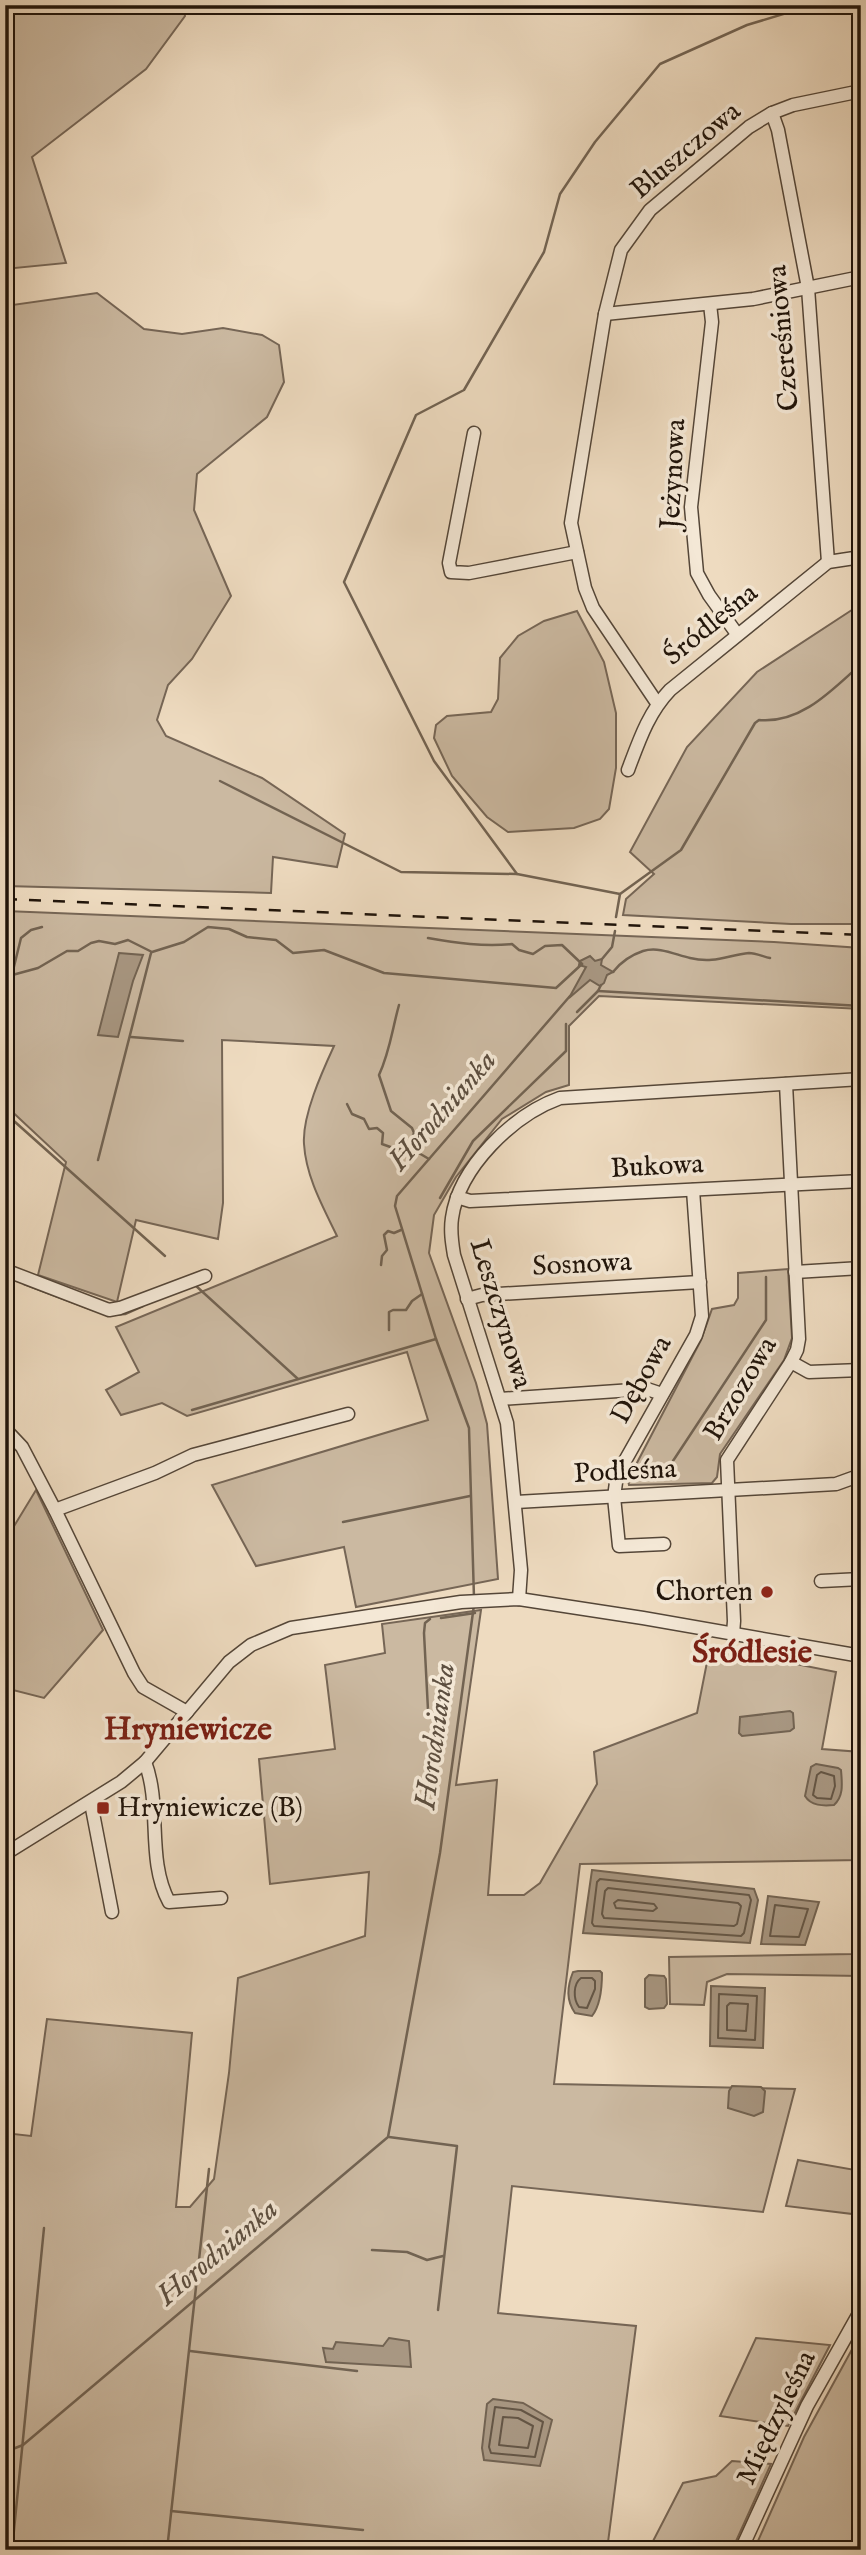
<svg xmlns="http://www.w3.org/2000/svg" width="866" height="2555" font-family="'IM FELL English',serif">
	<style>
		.green { fill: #cbb9a1; stroke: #766656; stroke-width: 2 }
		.water { fill: #a89782; stroke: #726352; stroke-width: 2 }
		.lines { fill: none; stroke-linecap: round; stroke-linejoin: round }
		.shore { stroke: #645646; stroke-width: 2 }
		.stream { stroke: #726352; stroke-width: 2.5 }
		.minor-casing { stroke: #544638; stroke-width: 15 }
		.minor { stroke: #f4e8d6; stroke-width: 12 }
		.rail { stroke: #20140a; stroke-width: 2.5; stroke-dasharray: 12 12; stroke-linecap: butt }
		.poi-dot { fill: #8f2418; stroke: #f4e8d6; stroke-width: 2.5 }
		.labels { text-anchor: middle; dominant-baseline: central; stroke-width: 7; stroke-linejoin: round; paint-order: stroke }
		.street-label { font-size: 28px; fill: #20140a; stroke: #f4e8d6 }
		.poi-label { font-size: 28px; fill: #20140a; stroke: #f4e8d6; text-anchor: end }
		.water-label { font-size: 30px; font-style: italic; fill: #5d4f40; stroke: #f4e8d6 }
		.quarter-label { font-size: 32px; font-weight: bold; fill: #7a1f14; stroke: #f4e8d6 }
	</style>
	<rect width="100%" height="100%" fill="#eedbc0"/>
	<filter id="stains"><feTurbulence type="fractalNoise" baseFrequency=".00286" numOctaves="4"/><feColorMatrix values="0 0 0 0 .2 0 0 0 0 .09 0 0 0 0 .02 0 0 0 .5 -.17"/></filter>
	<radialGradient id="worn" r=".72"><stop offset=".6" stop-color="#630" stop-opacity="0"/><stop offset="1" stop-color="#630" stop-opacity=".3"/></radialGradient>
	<g class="green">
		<polygon points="5,5 183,5 185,16 146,69 32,157 66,263 5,269"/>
		<polygon points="97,293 144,329 182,334 223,328 262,335 279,345 284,382 267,417 197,474 194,510 231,596 192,659 168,685 157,720 166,736 262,778 345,834 337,867 273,857 271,893 5,886 5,306"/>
		<polygon points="861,604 861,924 791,924 623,915 626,899 654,874 630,852 687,747 757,672"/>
		<polygon points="577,611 604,662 616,713 616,768 609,809 600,819 574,828 508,832 487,817 452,776 434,738 436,725 447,716 491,712 498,699 500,658 518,636 544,621"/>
		<path d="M5,911L774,942L861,948V1009L599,996L569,1026V1085L546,1092L502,1119L456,1177L434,1215L429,1253L476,1383L487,1424L498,1579L356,1607L344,1547L256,1566L212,1485L428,1420L407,1352L187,1416L162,1403L121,1415L106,1390L139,1372L116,1327L337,1236C323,1207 306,1177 304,1144C302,1116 322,1072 334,1046L222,1040L223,1203L218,1239L136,1220L117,1302L38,1275L66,1162L5,1105Z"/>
		<polygon points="788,1269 792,1338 784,1360 720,1454 717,1477 712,1483 629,1485 628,1480 701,1340 712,1309 734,1305 738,1298 738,1273"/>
		<polygon points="36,1490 103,1630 44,1698 5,1688 5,1541"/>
		<polygon points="481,1610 456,1785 497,1780 488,1895 524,1895 540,1883 597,1784 594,1752 697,1713 710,1647 836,1672 822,1749 861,1752 861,1860 580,1864 554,2084 795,2089 763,2212 512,2186 498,2313 636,2326 607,2550 5,2550 5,2133 31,2136 47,2019 192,2033 176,2207 190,2207 214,2179 229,2073 238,1978 365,1936 369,1872 270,1884 259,1759 335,1749 325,1665 385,1653 382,1624"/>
		<polygon points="861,1919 861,1976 727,1974 707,1982 704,2005 670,2004 669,1957 853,1954"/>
		<polygon points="798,2160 861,2171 861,2215 786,2206"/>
		<polygon points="861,2333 861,2550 754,2550 804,2437"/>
		<polygon points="756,2338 830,2345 788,2426 720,2416"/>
		<polygon points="732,2461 771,2464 732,2550 660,2550 650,2547 683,2483 716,2476"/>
	</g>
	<g class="water">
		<polygon points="119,953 143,955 133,981 118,1037 98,1035"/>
		<polygon points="590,956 595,961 602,959 601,965 613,972 607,975 604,983 600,986 590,980 569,998 586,967 579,965 580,961"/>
		<polygon points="790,1711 793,1713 794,1728 790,1731 742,1736 739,1733 740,1717"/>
		<path d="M816,1764L838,1768L841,1770C842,1783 844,1796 834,1805C823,1806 811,1806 805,1796L811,1767Z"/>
		<polygon points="592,1870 754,1889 758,1900 750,1943 583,1933"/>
		<polygon points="768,1896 819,1902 805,1945 761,1944"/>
		<path d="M578,1971H600L602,1973C602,1986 600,2006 592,2016L575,2013C566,2000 567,1987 573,1972Z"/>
		<polygon points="649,1975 664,1976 666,1979 667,2004 664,2008 649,2009 645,2007 645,1979"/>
		<polygon points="711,1986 765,1988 763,2048 710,2046"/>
		<polygon points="732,2086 761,2087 765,2091 763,2112 754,2116 728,2108 729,2091"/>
		<polygon points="389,2338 409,2341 411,2367 326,2362 323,2348 333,2349 336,2342 383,2346"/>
		<polygon points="493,2399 523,2403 552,2420 540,2466 484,2460 482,2448 487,2404"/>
	</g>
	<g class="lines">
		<g class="shore">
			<polygon points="821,1772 834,1776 835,1786 831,1799 817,1798 813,1795 817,1775"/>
			<polygon points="600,1879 749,1895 751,1900 744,1933 741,1936 594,1926 592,1923 597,1882"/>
			<polygon points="608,1888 738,1903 741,1906 737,1924 734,1926 604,1918 602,1914 605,1891"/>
			<polygon points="618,1900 654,1904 657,1908 653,1911 616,1908 614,1903"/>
			<polygon points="775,1905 808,1909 799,1937 770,1936"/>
			<path d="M581,1978H592L595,1981V1989L587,2008L579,2007C573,1999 573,1984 581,1978Z"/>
			<polygon points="719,1994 757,1996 755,2040 718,2038"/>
			<polygon points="730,2003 748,2004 746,2031 727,2030 727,2006"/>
			<polygon points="495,2407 521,2410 543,2422 535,2457 491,2453 489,2447"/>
			<polygon points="503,2417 518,2418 533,2426 528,2448 499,2445"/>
		</g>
		<g class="stream">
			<polyline points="220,781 401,872 517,874"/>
			<polyline points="620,894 517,874 434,761 344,582 416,415 464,390 544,252 560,194 595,142 660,64 747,25 813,5"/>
			<path d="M616,917L620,894L681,850L755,723L759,720C801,724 832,690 861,664"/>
			<path d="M428,938C456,943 484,947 512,944L519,950L533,954L545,946L562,945L582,964"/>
			<polyline points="602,959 612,947 615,931"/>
			<path d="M613,972C620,963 631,955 643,951C659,946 676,955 690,958C715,964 728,955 749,953C756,953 764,957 770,958"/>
			<polyline points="5,977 38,968 67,951 78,951 91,943 99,941 115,944 128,940 152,952 184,942 208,927 229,929 247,937 276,940 293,953 324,950 384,973 556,988 582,964"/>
			<polyline points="598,991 861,1006"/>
			<polyline points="5,1003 21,938 31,930 42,927"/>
			<path d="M399,1005C392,1030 390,1051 379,1075L391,1111L412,1128L414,1133L410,1142L412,1149L429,1159"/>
			<polyline points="577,1012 598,991 601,985"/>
			<polyline points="131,1037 183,1041"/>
			<polyline points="347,1104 352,1114 364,1119 369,1129 377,1128 383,1133 382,1144 396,1149 410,1149"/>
			<polyline points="5,1113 165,1256"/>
			<polyline points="98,1160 151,953"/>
			<polyline points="440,1198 473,1141 566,1051 566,1024"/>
			<polyline points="381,1265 382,1256 387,1250 384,1235 388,1231 394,1233 401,1230"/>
			<polyline points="24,1284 93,1310"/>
			<polyline points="195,1285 298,1379"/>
			<polyline points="110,1315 125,1314 143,1306"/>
			<polyline points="389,1330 389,1312 393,1310 406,1310 412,1301 422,1294"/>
			<polyline points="192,1410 436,1339"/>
			<polyline points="667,1470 766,1320 766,1277"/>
			<polyline points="343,1522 470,1496"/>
			<polyline points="474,1598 469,1428 436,1339 395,1206 397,1196 570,996"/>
			<polyline points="441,1618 475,1613"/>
			<polyline points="428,1710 424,1633 425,1623 430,1619"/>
			<polyline points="389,2137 457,2146 438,2310"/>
			<polyline points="372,2250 407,2252 427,2260 443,2256"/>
			<polyline points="190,2351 357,2371"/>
			<polyline points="5,2452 23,2445 388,2137 440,1853 474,1605"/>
			<polyline points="171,2511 363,2530"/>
			<polyline points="12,2550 44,2228"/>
			<polyline points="167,2550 209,2169"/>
		</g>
		<defs>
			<g id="minor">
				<polyline points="772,113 778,130 808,288 828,562"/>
				<polyline points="710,304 712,322 691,507 697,573 709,595 737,634"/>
				<polyline points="605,314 753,299 861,277"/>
				<polyline points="474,433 449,563 451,572 469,573 577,552"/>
				<polyline points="657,703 593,608 585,588 571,523 605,314 621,250 650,210 749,127 772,113 793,105 861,91"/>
				<path d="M628,770C639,741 648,713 670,690L828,562L861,557"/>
				<polyline points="457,1197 470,1201 861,1181"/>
				<polyline points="5,1270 109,1310 120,1308 205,1276"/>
				<polyline points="795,1272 861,1268"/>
				<polyline points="467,1299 482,1295 700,1282"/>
				<polyline points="791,1362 809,1372 861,1370"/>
				<polyline points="500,1399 647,1389 662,1394"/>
				<polyline points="5,1429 22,1447 55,1510 134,1673 143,1687 187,1712"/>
				<polyline points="516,1502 836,1484 861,1475"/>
				<polyline points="55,1510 155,1473 193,1455 348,1414"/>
				<polyline points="664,1544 619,1546 614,1497 617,1475 696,1335 702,1316 693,1190"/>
				<polyline points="821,1581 861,1579"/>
				<path d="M519,1599L521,1570L507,1423L454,1255C452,1243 450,1231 452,1218C459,1167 513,1115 560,1098L861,1079"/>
				<polyline points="733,1634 734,1621 727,1460 791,1362 797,1350 799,1339 786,1084"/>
				<path d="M145,1762C162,1806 146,1859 169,1902L221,1898"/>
				<polyline points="91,1803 112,1912"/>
				<polyline points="5,1854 121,1782 145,1762 229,1662 251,1645 291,1628 461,1602 519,1599 643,1618 861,1656"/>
				<polyline points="741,2550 807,2406 861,2310"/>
			</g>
		</defs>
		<use href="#minor" class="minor-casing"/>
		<use href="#minor" class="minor"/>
		<polyline class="rail" points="5,899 861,935"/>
	</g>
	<g class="poi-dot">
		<circle cx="767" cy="1592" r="7"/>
		<rect x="96" y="1801" width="14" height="14" rx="3.5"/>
	</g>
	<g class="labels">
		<g class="street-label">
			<text transform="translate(686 151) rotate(-40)">Bluszczowa</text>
			<text transform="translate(784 338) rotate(-95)">Czereśniowa</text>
			<text transform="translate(674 474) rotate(-87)">Jeżynowa</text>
			<text transform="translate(711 625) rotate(-39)">Śródleśna</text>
			<text transform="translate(657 1167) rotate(-3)">Bukowa</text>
			<text transform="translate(582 1265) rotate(-3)">Sosnowa</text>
			<text transform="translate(500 1314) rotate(73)">Leszczynowa</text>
			<text transform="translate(642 1380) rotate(-61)">Dębowa</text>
			<text transform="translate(741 1389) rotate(-59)">Brzozowa</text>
			<text transform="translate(625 1472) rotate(-3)">Podleśna</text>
			<text transform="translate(777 2418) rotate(-64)">Międzyleśna</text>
		</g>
		<g class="poi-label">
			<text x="753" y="1592">Chorten</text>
			<text x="117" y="1808" text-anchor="start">Hryniewicze (B)</text>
		</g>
		<g class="water-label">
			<text transform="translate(443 1111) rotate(-49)">Horodnianka</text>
			<text transform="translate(436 1736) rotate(-82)">Horodnianka</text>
			<text transform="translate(218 2253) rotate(-40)">Horodnianka</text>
		</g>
		<g class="quarter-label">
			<text x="752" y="1653">Śródlesie</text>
			<text x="188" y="1730">Hryniewicze</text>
		</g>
	</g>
	<rect width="866" height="2555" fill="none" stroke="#eedbc0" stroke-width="28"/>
	<rect x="7" y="7" width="852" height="2541" fill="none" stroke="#20140a" stroke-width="3.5"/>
	<rect x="14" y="14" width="838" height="2527" fill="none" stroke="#20140a" stroke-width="2"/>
	<rect width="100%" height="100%" filter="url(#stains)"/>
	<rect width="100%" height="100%" fill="url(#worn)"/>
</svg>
